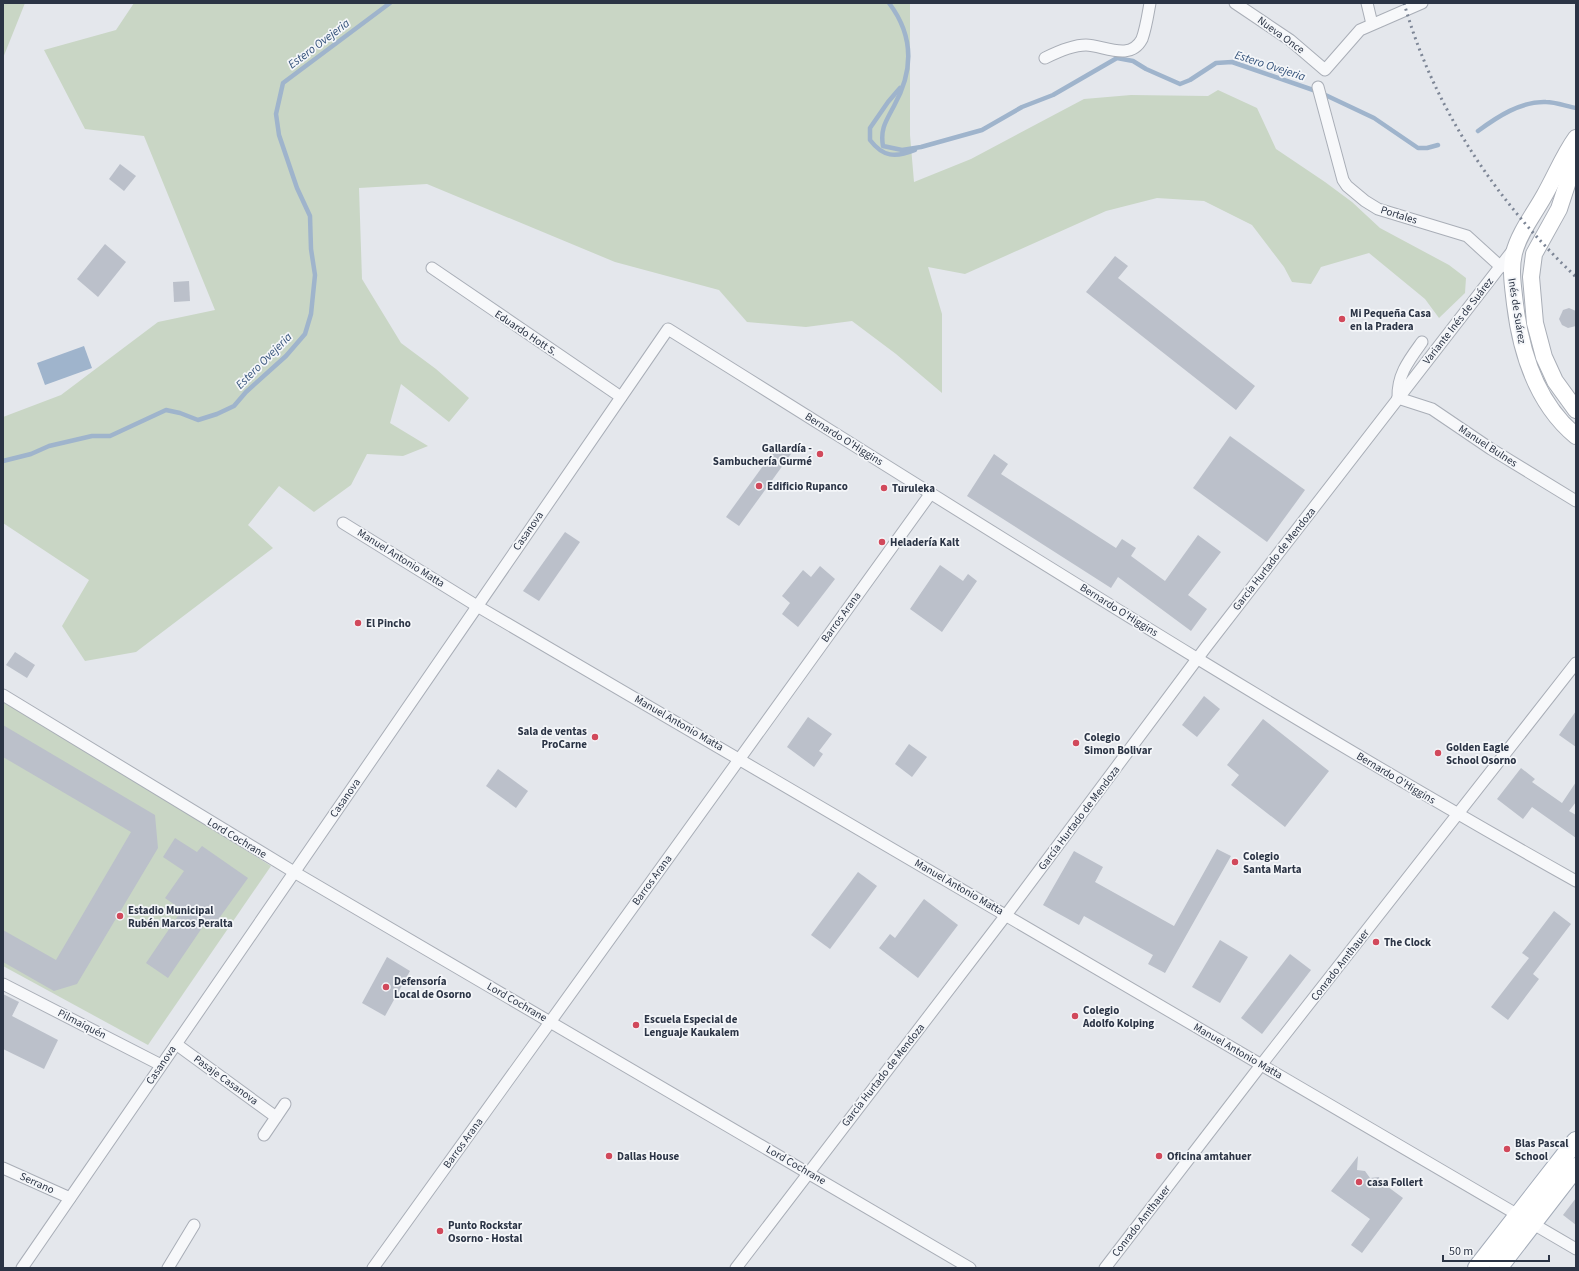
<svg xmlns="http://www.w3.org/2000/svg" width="1579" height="1271" font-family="'Source Sans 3',sans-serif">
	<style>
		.green { fill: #c9d6c5 }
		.water { fill: #9fb4cc }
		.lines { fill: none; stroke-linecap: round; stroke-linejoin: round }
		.stream { stroke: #9fb4cc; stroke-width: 4.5 }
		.building { fill: #bbc0ca }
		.street-casing { stroke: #a9aeb7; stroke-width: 13 }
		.secondary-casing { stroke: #a9aeb7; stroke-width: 18 }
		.primary-casing { stroke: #a3abb8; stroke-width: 20 }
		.street { stroke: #f7f8fa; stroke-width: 11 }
		.secondary { stroke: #fff; stroke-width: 16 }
		.primary { stroke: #fff; stroke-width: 18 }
		.rail { stroke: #7d8696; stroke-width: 3; stroke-dasharray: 2 4; stroke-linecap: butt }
		.poi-dot { fill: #d1495b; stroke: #f4f6f9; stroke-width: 1.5 }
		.labels { text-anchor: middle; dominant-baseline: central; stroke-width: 3.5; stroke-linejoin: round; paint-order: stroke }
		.street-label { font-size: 11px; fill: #2b3445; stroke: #f4f6f9 }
		.poi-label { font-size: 11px; font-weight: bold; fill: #2b3445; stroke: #f4f6f9; text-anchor: start }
		.water-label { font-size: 12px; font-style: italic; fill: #34527a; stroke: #f4f6f9 }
	</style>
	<rect width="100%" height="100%" fill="#e4e7ec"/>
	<g class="green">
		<polygon points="3,3 25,3 3,58"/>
		<polygon points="134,3 910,3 910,135 914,182 971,159 1084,99 1131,95 1208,96 1218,90 1257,108 1276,149 1325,182 1352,202 1380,228 1449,265 1466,278 1465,293 1439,318 1425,299 1369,253 1321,267 1311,284 1292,282 1284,267 1252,225 1204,201 1157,198 1106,211 965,274 928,267 942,314 942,393 896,354 852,321 806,327 747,322 719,290 615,262 427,184 359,188 362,279 401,343 436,369 469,398 449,422 401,384 390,423 428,446 403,456 367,454 351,485 314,512 279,486 248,525 273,548 136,652 85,661 62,626 89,580 3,523 3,417 61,395 158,322 215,310 144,136 85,129 44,50 116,30"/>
		<polygon points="3,698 271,866 148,1045 3,966"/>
	</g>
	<polygon class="water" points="84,346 92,368 45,385 37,363"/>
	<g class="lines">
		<g class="stream">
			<path d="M889,3C914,36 914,70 894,106C886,121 880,129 883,146L902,150L921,147L982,130L1022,107L1053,95L1117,58L1133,61L1146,69L1180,84L1190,80L1216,63L1232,62L1319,92L1374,118L1418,148H1427L1438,145"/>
			<path d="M900,88L888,102L870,128V140C883,157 895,158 915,150"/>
			<path d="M1478,131C1497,117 1521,101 1546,102C1555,102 1566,106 1576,108"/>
			<polyline points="3,461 31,454 49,446 92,436 110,436 166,410 180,413 198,420 217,414 234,406 246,392 286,356 305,334 311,314 315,275 311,249 310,216 297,188 279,135 276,114 283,83 390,3"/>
		</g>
	</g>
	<g class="building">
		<polygon points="120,164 136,176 124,191 109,179"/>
		<polygon points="105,244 126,262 98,297 77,279"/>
		<polygon points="1115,256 1128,266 1118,278 1255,386 1236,410 1086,292"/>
		<polygon points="189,281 190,301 174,302 173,282"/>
		<polygon points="1569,308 1576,311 1576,326 1568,328 1562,325 1559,319 1563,310"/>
		<polygon points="1230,436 1305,490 1267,542 1193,488"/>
		<polygon points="778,445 791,454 739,526 726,517"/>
		<polygon points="994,454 1008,464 1001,474 1116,548 1122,539 1136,548 1131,556 1165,581 1198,535 1221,552 1188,595 1207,609 1191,631 1118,577 1111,588 967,496"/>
		<polygon points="565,532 580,542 539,601 523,591"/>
		<polygon points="940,565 963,581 968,574 977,581 942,632 910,609"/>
		<polygon points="820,566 835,579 798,627 782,614 790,603 782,596 803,570 811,577"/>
		<polygon points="15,652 35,665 27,678 6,665"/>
		<polygon points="1204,696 1220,709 1197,737 1182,725"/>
		<polygon points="1576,711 1576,747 1559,735"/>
		<polygon points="808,717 832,734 819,751 823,754 814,767 787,747"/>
		<polygon points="1263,719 1329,771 1285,827 1231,785 1239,775 1227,765"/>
		<polygon points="3,725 155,815 158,848 77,984 54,991 3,962 3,930 56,960 131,832 3,757"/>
		<polygon points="909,744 927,757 912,777 895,764"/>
		<polygon points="1521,768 1535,779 1532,782 1562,803 1576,782 1576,802 1569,811 1576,815 1576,838 1532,807 1523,819 1497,799"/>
		<polygon points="498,769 528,791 516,808 486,786"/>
		<polygon points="175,838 197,852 202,846 248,878 215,924 208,919 168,978 146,963 182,910 165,898 184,871 163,857"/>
		<polygon points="1217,849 1231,856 1165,973 1148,964 1153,955 1084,916 1079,925 1043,905 1074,851 1103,867 1095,882 1174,926"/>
		<polygon points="858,872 877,886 830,949 811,935"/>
		<polygon points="924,899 958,925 918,978 879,948 890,934 895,938"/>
		<polygon points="1554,911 1571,924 1533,974 1539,979 1508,1020 1491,1007 1529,958 1522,953"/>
		<polygon points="1220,940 1248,957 1220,1003 1192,987"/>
		<polygon points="1290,954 1311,970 1262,1034 1241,1018"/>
		<polygon points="387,957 410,971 385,1016 362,1003"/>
		<polygon points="3,994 19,1002 12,1016 58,1040 44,1069 3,1049"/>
		<polygon points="1358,1156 1357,1170 1365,1171 1370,1178 1379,1177 1380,1181 1403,1198 1362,1253 1351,1245 1370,1219 1331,1191"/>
		<polygon points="1576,1198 1576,1225 1563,1215"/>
	</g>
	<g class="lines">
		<defs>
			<g id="street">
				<polyline points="1235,3 1290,40 1325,70 1360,30 1422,3"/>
				<polyline points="1367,3 1372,24"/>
				<path d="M1045,58C1057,52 1072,45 1086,45C1103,45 1130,62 1142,39C1146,28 1148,14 1150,3"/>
				<polyline points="1318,87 1343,180 1347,186 1365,201 1378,209 1467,236 1501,267"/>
				<polyline points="432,268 621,397"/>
				<polyline points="1398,398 1432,409 1491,449 1576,501"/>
				<path d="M1398,398C1397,375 1409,360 1422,342"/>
				<polyline points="343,523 477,606 1576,1249"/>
				<polyline points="3,695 294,872 970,1268"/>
				<polyline points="3,984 161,1065"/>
				<polyline points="176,1044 276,1117"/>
				<polyline points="264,1135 285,1104"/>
				<polyline points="3,1168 70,1198"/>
				<path d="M22,1268L668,329C968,516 1267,708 1576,881"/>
				<polyline points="168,1268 194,1225"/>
				<polyline points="373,1268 931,493"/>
				<polyline points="736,1268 1006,915 1206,647 1513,250"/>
				<polyline points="1105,1268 1261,1065 1576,663"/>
			</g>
			<g id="secondary">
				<path d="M1576,138C1563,156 1555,177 1544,196C1534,214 1519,233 1514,253C1510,270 1513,286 1515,304C1521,353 1536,403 1576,436"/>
				<polyline points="1576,157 1559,209 1534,254 1531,277 1535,323 1544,357 1555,381 1576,410"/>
			</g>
			<g id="primary">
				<polyline points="1477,1268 1576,1141"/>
				<polyline points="1498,1268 1576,1167"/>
			</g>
		</defs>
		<use href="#street" class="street-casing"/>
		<use href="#secondary" class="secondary-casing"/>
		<use href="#primary" class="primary-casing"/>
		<use href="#street" class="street"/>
		<use href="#secondary" class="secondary"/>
		<use href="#primary" class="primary"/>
		<path class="rail" d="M1404,3C1434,109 1497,202 1576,277"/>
	</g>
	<g class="poi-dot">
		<circle cx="1342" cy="319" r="4"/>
		<circle cx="820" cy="454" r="4"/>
		<circle cx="759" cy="486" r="4"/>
		<circle cx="884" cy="488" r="4"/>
		<circle cx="882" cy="542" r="4"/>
		<circle cx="358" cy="623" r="4"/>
		<circle cx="595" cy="737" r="4"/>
		<circle cx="1076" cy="743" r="4"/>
		<circle cx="1438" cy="753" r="4"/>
		<circle cx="1235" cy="862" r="4"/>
		<circle cx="120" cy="916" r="4"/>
		<circle cx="1376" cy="942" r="4"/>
		<circle cx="386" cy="987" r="4"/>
		<circle cx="1075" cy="1016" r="4"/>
		<circle cx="636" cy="1025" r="4"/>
		<circle cx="1507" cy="1149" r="4"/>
		<circle cx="609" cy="1156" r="4"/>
		<circle cx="1159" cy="1156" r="4"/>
		<circle cx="1359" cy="1182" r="4"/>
		<circle cx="440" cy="1231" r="4"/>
	</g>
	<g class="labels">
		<g class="street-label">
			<text transform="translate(1281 35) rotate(36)">Nueva Once</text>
			<text transform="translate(1399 215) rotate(17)">Portales</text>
			<text transform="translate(1517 311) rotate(81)">Inés de Suárez</text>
			<text transform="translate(1458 321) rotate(-52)">Variante Inés de Suárez</text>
			<text transform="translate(526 333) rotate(34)">Eduardo Hott S.</text>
			<text transform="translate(844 439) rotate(32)">Bernardo O'Higgins</text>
			<text transform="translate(1488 446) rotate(33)">Manuel Bulnes</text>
			<text transform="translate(528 531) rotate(-55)">Casanova</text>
			<text transform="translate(401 558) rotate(32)">Manuel Antonio Matta</text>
			<text transform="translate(1274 559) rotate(-52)">García Hurtado de Mendoza</text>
			<text transform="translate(1119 610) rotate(32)">Bernardo O'Higgins</text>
			<text transform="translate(841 617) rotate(-54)">Barros Arana</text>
			<text transform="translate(679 723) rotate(30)">Manuel Antonio Matta</text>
			<text transform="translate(1396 778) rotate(31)">Bernardo O'Higgins</text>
			<text transform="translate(345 798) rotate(-55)">Casanova</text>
			<text transform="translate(1079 818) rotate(-53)">García Hurtado de Mendoza</text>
			<text transform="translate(237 838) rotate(31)">Lord Cochrane</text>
			<text transform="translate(652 880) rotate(-54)">Barros Arana</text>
			<text transform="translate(959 887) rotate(30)">Manuel Antonio Matta</text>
			<text transform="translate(1340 965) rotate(-52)">Conrado Amthauer</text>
			<text transform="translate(517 1002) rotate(30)">Lord Cochrane</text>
			<text transform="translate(82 1024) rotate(27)">Pilmaiquén</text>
			<text transform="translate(1238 1051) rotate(30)">Manuel Antonio Matta</text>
			<text transform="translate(161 1065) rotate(-56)">Casanova</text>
			<text transform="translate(883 1075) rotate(-52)">García Hurtado de Mendoza</text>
			<text transform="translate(226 1080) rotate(36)">Pasaje Casanova</text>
			<text transform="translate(463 1143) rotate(-54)">Barros Arana</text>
			<text transform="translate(796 1165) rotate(30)">Lord Cochrane</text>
			<text transform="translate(37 1183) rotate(24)">Serrano</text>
			<text transform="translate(1141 1221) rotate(-52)">Conrado Amthauer</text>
		</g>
		<g class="poi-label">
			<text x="1350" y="313">Mi Pequeña Casa<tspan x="1350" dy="13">en la Pradera</tspan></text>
			<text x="812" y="448" text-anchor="end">Gallardía -<tspan x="812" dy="13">Sambuchería Gurmé</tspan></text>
			<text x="767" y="486">Edificio Rupanco</text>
			<text x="892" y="488">Turuleka</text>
			<text x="890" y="542">Heladería Kalt</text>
			<text x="366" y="623">El Pincho</text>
			<text x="587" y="731" text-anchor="end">Sala de ventas<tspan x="587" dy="13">ProCarne</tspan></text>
			<text x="1084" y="737">Colegio<tspan x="1084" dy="13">Simon Bolivar</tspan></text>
			<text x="1446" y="747">Golden Eagle<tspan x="1446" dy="13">School Osorno</tspan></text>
			<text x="1243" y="856">Colegio<tspan x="1243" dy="13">Santa Marta</tspan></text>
			<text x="128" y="910">Estadio Municipal<tspan x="128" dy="13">Rubén Marcos Peralta</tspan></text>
			<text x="1384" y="942">The Clock</text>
			<text x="394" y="981">Defensoría<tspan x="394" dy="13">Local de Osorno</tspan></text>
			<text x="1083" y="1010">Colegio<tspan x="1083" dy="13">Adolfo Kolping</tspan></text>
			<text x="644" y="1019">Escuela Especial de<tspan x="644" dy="13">Lenguaje Kaukalem</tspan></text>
			<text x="1515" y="1143">Blas Pascal<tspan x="1515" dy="13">School</tspan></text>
			<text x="617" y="1156">Dallas House</text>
			<text x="1167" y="1156">Oficina amtahuer</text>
			<text x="1367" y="1182">casa Follert</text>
			<text x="448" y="1225">Punto Rockstar<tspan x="448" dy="13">Osorno - Hostal</tspan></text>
		</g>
		<g class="water-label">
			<text transform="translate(319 44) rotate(-37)">Estero Ovejeria</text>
			<text transform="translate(1270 66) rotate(18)">Estero Ovejeria</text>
			<text transform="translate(264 361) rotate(-45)">Estero Ovejeria</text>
		</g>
	</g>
	<rect width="1579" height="1271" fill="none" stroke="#2b3445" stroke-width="8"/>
	<path d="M1443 1255v6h106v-6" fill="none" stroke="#2b3445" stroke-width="2"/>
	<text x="1449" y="1255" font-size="12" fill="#2b3445" stroke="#f4f6f9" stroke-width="3" paint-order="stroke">50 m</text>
</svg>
